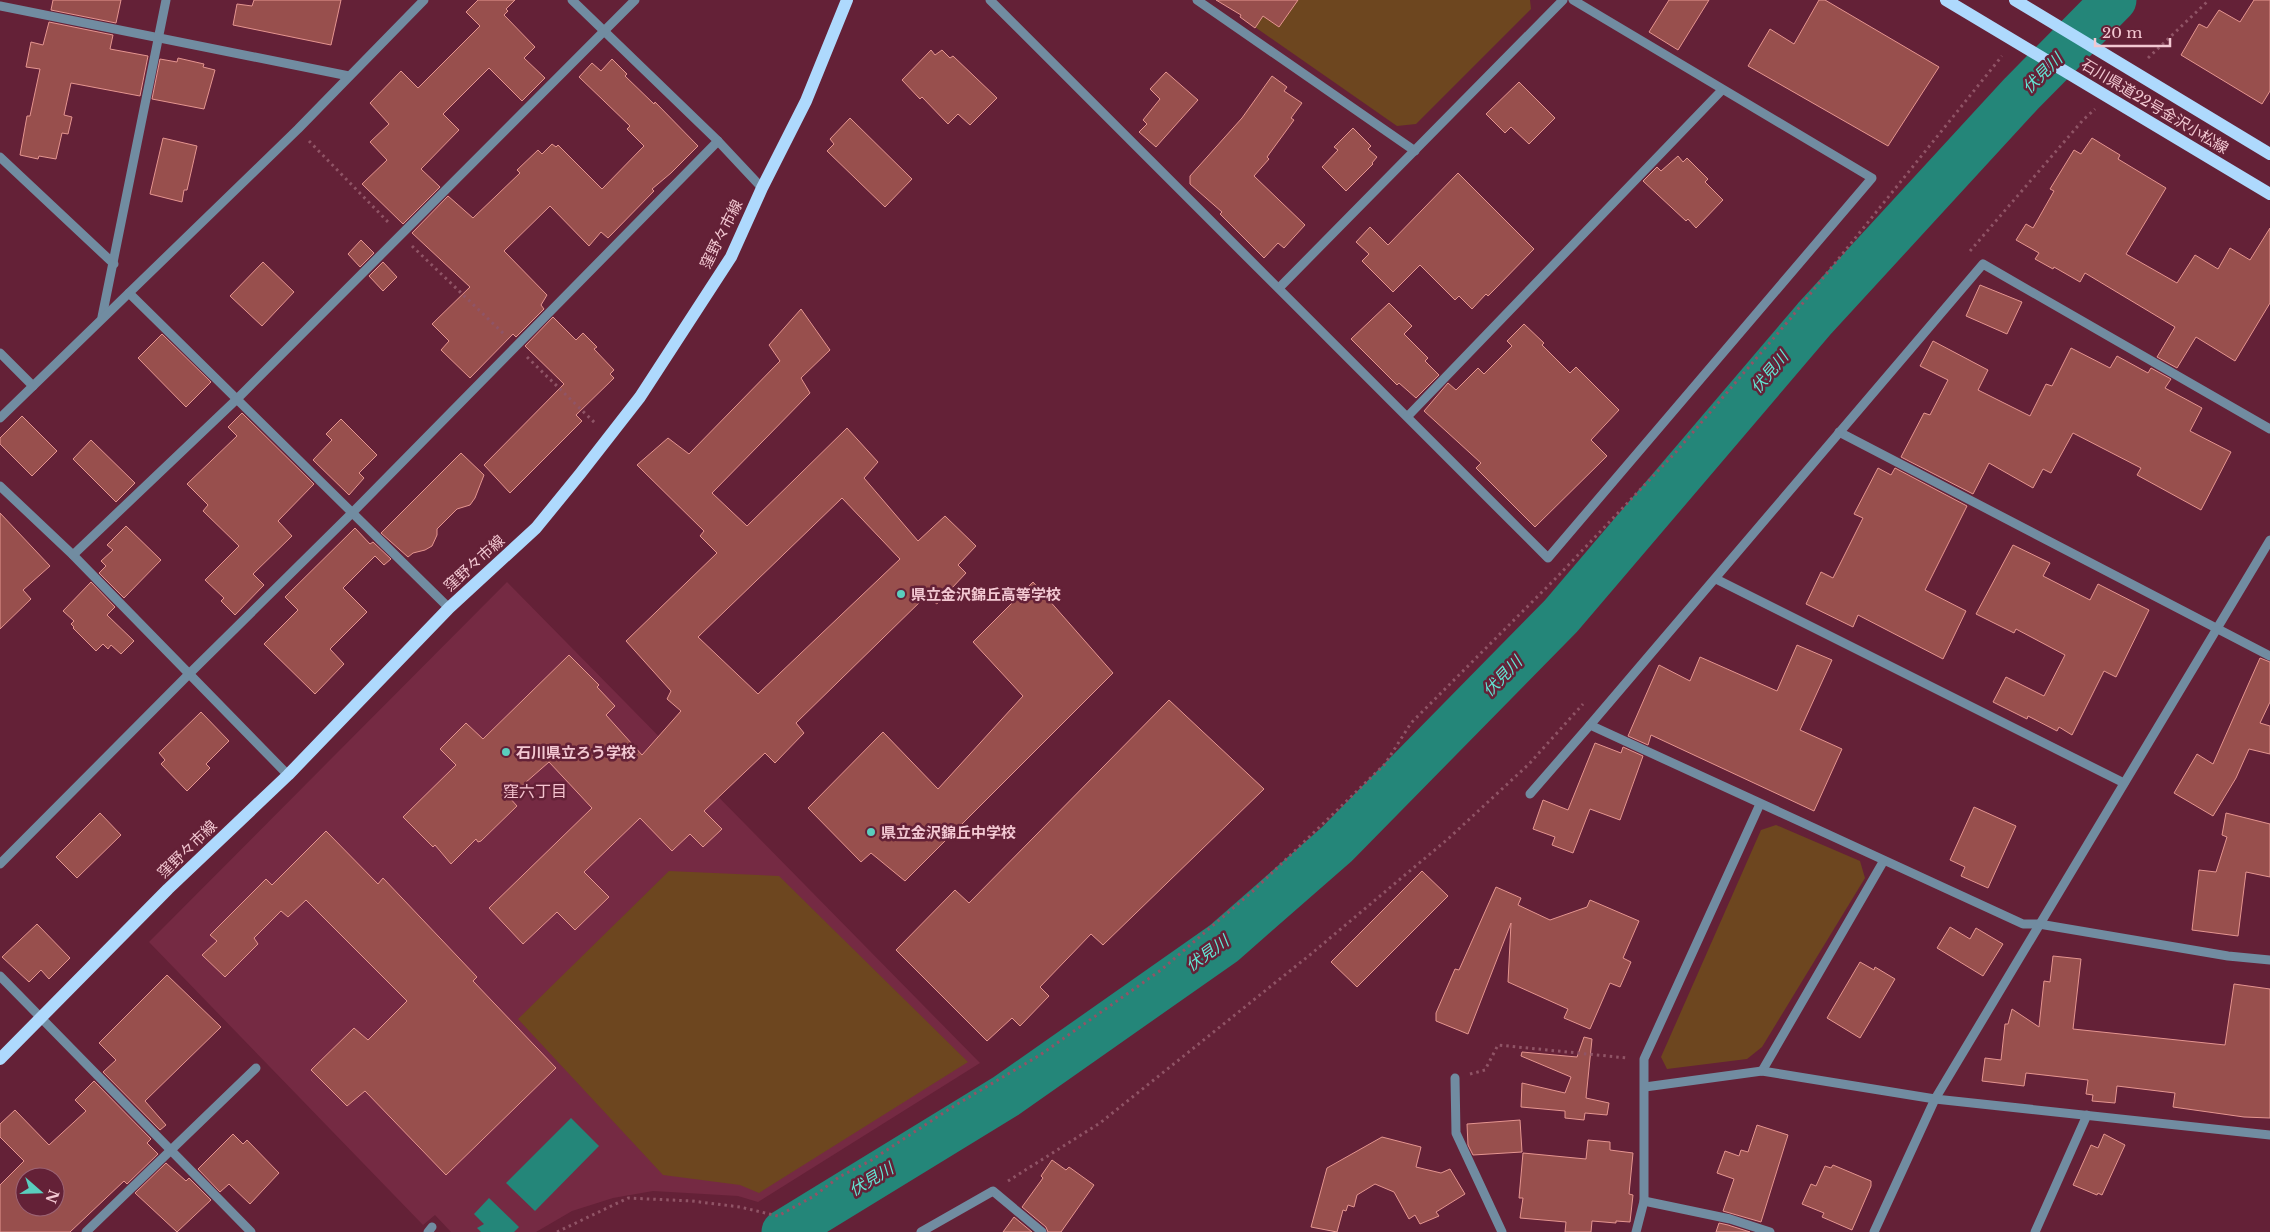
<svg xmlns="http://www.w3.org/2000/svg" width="2270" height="1232" font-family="'Libre Baskerville','Noto Sans JP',serif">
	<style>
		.built { fill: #752a43 }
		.green { fill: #6d461f }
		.water { fill: #248679 }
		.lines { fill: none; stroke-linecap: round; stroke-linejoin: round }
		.river { stroke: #248679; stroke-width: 45 }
		.building { fill: #984f4d; stroke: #e59590; fill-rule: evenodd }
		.path { stroke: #905466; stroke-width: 3; stroke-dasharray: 2.5 4; stroke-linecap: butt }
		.minor { stroke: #718ca1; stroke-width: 9 }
		.major { stroke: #aed9fd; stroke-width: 12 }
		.poi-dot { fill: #5acebe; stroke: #642137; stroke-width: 2 }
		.labels { text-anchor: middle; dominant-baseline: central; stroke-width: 5; stroke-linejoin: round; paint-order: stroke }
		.street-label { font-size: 15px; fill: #f3c8d2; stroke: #642137 }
		.poi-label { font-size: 15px; font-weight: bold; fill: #f3c8d2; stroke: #642137; text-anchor: start }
		.water-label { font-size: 16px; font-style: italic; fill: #62e6d4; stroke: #642137 }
		.neighbourhood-label { font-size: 16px; fill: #f5c3cf; stroke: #642137 }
	</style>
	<rect width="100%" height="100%" fill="#642137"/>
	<polygon class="built" points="507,582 980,1063 758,1202 738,1196 653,1191 613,1198 572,1211 536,1232 451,1232 435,1215 423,1225 149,942"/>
	<g class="green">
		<polygon points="1252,0 1530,0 1531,9 1416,124 1397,126 1242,18"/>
		<polygon points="1776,825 1860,861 1865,878 1762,1047 1747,1059 1667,1069 1661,1057 1761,830"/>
		<polygon points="669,871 779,876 968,1062 759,1193 740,1185 663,1175 518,1019"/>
	</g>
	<g class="water">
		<polygon points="571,1118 599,1146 535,1211 506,1183"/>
		<polygon points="489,1198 519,1227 514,1232 481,1232 477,1228 484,1224 474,1214"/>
	</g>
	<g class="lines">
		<polyline class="river" points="784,1232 1006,1096 1224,943 1337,844 1561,616 1815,318 2021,94 2114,0"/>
	</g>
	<g class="building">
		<polygon points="53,0 121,0 116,23 51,10"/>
		<polygon points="254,0 341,0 331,45 233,25 237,4 252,6"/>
		<polygon points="478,0 515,0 506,9 508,11 504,15 535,47 524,58 545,78 522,101 489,68 443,114 459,130 421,169 440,187 403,224 362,184 387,160 370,142 389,124 370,103 401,71 418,88 480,26 466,12"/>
		<polygon points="1216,0 1298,0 1279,27 1263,16 1255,28 1240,17 1241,15"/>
		<polygon points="1669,0 1709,0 1678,50 1649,32"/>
		<polygon points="1819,0 1825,0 1939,67 1888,146 1748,66 1770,29 1794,44"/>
		<polygon points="2254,0 2270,0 2270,91 2262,104 2181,55 2199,24 2207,28 2219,10 2240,22"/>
		<polygon points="49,22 113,35 110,49 148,56 140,96 71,83 64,115 72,117 68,134 62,133 56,159 39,156 38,159 20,155 27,116 30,116 40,69 26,67 31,42 43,45"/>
		<polygon points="931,50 935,55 942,50 950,58 953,56 997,98 970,125 958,114 948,124 922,97 920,99 902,80"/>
		<polygon points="178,58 204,64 203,67 215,70 204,109 152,99 160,59 177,62"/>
		<polygon points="612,59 627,74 625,76 654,104 655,102 698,146 671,173 652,189 654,191 608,238 601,232 589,246 550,206 504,251 547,295 541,305 544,309 516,337 513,334 470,378 441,350 449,341 432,324 470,287 412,233 448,196 473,218 520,173 517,170 538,150 542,154 552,144 556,147 558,145 602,189 644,146 627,129 630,126 579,77 592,63 601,71"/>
		<polygon points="1166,72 1198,100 1156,147 1139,132 1147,124 1143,120 1160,99 1150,89"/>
		<polygon points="1272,76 1287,87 1284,91 1302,103 1291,118 1294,120 1267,157 1269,159 1254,176 1305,225 1284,248 1278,243 1264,258 1220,214 1222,212 1190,184 1190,176 1242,118"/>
		<polygon points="1519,82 1555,118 1529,144 1511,127 1505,133 1486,114"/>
		<polygon points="850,118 912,179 885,207 827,151 834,144 830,139"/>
		<polygon points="1353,128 1371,146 1368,149 1377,157 1372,163 1373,164 1346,191 1322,167 1338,150 1334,147"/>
		<polygon points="163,138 197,146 187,190 184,190 182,202 150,194"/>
		<polygon points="2092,138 2120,155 2118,159 2166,188 2126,254 2177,283 2195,255 2218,269 2230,248 2250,260 2270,228 2270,303 2235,361 2196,337 2177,368 2157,357 2175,327 2085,273 2080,282 2054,267 2053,269 2035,259 2039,253 2016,240 2026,224 2033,228 2054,191 2050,189 2074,150 2081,154"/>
		<polygon points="1678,156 1683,162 1687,158 1708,179 1705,182 1723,200 1696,228 1688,219 1686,221 1643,181 1657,167 1661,171"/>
		<polygon points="1458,173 1534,249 1494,290 1488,296 1486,294 1472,309 1459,296 1455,300 1420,265 1393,292 1362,261 1369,254 1356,242 1370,227 1388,245"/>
		<polygon points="361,240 374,253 360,267 348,254"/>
		<polygon points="263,262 294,292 262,326 230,296"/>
		<polygon points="383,262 397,277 383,291 369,276"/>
		<polygon points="1980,285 2022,302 2007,334 1966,316"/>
		<polygon points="1389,303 1412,326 1404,334 1428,358 1425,361 1439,375 1416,398 1399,383 1397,385 1351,339"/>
		<path d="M801,309L830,350L801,378L810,393L712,493L747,526L847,428L878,462L864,478L918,541L945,516L976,546L958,565L966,573L937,604L926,596L796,723L804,733L775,763L765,753L704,811L722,829L703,847L690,834L672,851L640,818L584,872L609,897L575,930L557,912L523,944L489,908L592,808L549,762L509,797L517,806L481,841L478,842L476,839L451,864L435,845L433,847L403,817L456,765L440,749L466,723L483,739L569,655L599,685L597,687L615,706L606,715L642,755L681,711L667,699L671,691L626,641L717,553L700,536L704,531L637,465L668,438L689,454L780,361L769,345ZM842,498L900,559L758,694L698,637Z"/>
		<polygon points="553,317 576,340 583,333 597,347 594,349 614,370 610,374 614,378 576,415 582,421 510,493 484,465 564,384 525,346"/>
		<polygon points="1524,324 1544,343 1542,345 1570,373 1576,367 1619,410 1591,440 1607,456 1535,527 1476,468 1481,463 1424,411 1448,383 1456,390 1478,368 1484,374 1512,346 1507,341"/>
		<polygon points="162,334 211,382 186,407 138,358"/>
		<polygon points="1933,341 1988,370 1978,390 2030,416 2046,384 2052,386 2071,348 2110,368 2117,356 2148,373 2151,368 2171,379 2165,388 2202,408 2190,431 2231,452 2201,510 2137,475 2141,468 2073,433 2051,473 2043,469 2033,488 1989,463 1973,494 1901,457 1924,413 1930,415 1948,380 1920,366"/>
		<polygon points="242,413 314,484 278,521 292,536 253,574 264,585 235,615 221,601 224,598 205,580 239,546 203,511 208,505 187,484 237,436 228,427"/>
		<polygon points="22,416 57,451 32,476 0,444 0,438"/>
		<polygon points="341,419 377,455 359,473 364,478 349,495 313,460 332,440 326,434"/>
		<polygon points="91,440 135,483 116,502 73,459"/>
		<polygon points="461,453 484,475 475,498 470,505 457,509 437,529 437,535 432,546 425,550 413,553 408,557 381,533"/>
		<polygon points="1878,468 1891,475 1895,468 1967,506 1925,590 1966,611 1943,659 1858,615 1853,627 1806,604 1821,572 1833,578 1863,518 1854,514"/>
		<polygon points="0,513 50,566 23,590 31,599 0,629"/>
		<polygon points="126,526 161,560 124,598 99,573 106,566 101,561 113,550 107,545"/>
		<polygon points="355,528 370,544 373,542 391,559 384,565 375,556 343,588 367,612 330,649 344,664 315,694 264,644 298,610 285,597"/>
		<polygon points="2013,545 2050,563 2043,576 2090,600 2098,584 2149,610 2116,677 2104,671 2072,735 2059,727 2057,731 2028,716 2027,719 1993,702 2006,677 2044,696 2065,655 2016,629 2014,633 1976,614"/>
		<polygon points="91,582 115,607 107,615 134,641 121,654 111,645 108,649 103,644 96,651 73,628 74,627 71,624 74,621 63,611"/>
		<polygon points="1033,582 1113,673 905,881 871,853 861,862 808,808 883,732 938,789 1023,696 973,642"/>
		<polygon points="1797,645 1832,660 1800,730 1842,749 1814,811 1651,735 1648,745 1628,736 1659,665 1690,681 1700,657 1777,691"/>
		<polygon points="2260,658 2270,662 2270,702 2260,723 2270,726 2270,754 2249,749 2236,778 2213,816 2174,793 2197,754 2213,764"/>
		<polygon points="1169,700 1264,789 1103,945 1091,934 1040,987 1049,996 1020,1026 1012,1018 987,1041 896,950 955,890 969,903"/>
		<polygon points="201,712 229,741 206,764 210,768 187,791 161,764 165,760 159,753"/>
		<polygon points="1595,743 1621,753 1623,747 1643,756 1620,820 1590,809 1573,853 1552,845 1555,837 1533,829 1543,800 1568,810"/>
		<polygon points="1974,807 2016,826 1988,888 1961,876 1965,867 1950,860"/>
		<polygon points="100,813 121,835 77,878 56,857"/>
		<polygon points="2226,813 2270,824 2270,877 2246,872 2238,936 2192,930 2199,870 2216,872 2227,837 2222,835"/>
		<polygon points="326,831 378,884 383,878 477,977 473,981 556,1068 446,1175 365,1091 347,1106 311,1070 354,1028 368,1040 407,1001 306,900 288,917 281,911 254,938 258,944 225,977 202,955 217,941 210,935 266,879 272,885"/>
		<polygon points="1422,871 1448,896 1357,987 1331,962"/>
		<polygon points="1496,887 1521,898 1518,905 1550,920 1587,907 1590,900 1639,921 1623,958 1631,962 1620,987 1610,983 1590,1029 1564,1018 1568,1009 1508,982 1511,923 1468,1034 1436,1021 1436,1013 1455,969 1459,970"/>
		<polygon points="37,924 70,958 49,979 41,970 29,982 2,957"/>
		<polygon points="1950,927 1970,939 1976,928 2003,944 1983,976 1937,948"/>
		<polygon points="2053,956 2081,959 2073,1029 2225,1045 2234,984 2270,989 2270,1118 2244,1117 2173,1107 2175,1093 2117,1086 2115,1103 2092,1101 2093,1095 2086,1094 2088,1080 2026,1073 2024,1086 1982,1081 1985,1058 2001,1060 2005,1024 2008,1024 2012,1009 2039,1027 2044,981 2050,982"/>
		<polygon points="1860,962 1874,970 1875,967 1895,979 1860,1038 1827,1018"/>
		<polygon points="167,975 221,1027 145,1101 166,1125 160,1130 103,1072 116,1060 99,1043"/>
		<polygon points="1584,1037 1592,1039 1586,1098 1609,1103 1607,1115 1585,1113 1584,1120 1565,1118 1565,1111 1521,1107 1522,1083 1565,1093 1571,1077 1521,1056 1522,1052 1577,1057"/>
		<path d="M94,1081L151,1139L147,1143L158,1154L127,1184L124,1181L70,1232H0V1185L24,1161L0,1137V1124L15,1110L49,1145L86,1111L75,1100ZM25,1177H55V1207H25Z"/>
		<polygon points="1520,1120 1522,1152 1473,1155 1468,1145 1467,1124"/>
		<polygon points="1757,1125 1788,1135 1761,1222 1723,1211 1734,1179 1717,1173 1725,1151 1739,1156 1741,1150 1748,1152"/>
		<polygon points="233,1134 243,1144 247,1140 279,1173 250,1204 229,1184 220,1192 198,1169"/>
		<polygon points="2104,1134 2125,1145 2102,1195 2098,1193 2097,1195 2073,1185 2091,1145 2098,1148"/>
		<polygon points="1382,1137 1421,1147 1416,1167 1441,1173 1450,1169 1465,1194 1436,1212 1439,1216 1420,1224 1415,1215 1409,1219 1394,1192 1375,1184 1357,1195 1354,1207 1348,1205 1346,1211 1343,1210 1337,1232 1311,1227 1327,1168"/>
		<polygon points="1588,1140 1610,1142 1610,1150 1633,1153 1629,1194 1633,1195 1630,1222 1616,1221 1616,1223 1592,1221 1591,1232 1565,1232 1566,1222 1520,1218 1523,1198 1519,1198 1523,1153 1586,1159"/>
		<polygon points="1052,1160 1066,1170 1069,1167 1094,1185 1061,1232 1048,1232 1046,1227 1022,1207 1043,1178 1041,1176"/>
		<polygon points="166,1163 186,1181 189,1178 211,1200 177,1232 135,1193"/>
		<polygon points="1833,1165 1871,1181 1871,1186 1852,1230 1822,1217 1824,1213 1802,1204 1811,1184 1816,1186 1825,1166 1831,1168"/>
		<polygon points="1014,1217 1032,1232 1003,1232"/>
		<polygon points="1719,1223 1728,1225 1750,1232 1716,1232"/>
	</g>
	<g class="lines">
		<g class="path">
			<polyline points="2148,58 2209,0"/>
			<polyline points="309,141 390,224"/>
			<polyline points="412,246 505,335"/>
			<polyline points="1970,251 2083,120 2095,109"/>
			<polyline points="527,357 596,424"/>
			<polyline points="1470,1074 1485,1070 1498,1045 1627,1058"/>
			<polyline points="1008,1181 1100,1123 1311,954 1449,838 1529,764 1583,704"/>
			<polyline points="557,1232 628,1198 692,1201 740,1207 778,1216 814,1196 839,1177 870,1161 954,1106 1040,1055 1161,970 1252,892 1385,764 1411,723 1557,577 1676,452 1790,319 2002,56"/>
		</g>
		<g class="minor">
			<polyline points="572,0 718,141 762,188"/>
			<polyline points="990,0 1548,558 1872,178 1573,0"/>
			<polyline points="1197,0 1415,151"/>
			<polyline points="0,6 349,76"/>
			<polyline points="0,157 114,264"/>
			<polyline points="1279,288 1563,0"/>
			<polyline points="129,293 449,608"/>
			<polyline points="102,317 166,0"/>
			<polyline points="0,353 33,386"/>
			<polyline points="1408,416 1722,90"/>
			<polyline points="0,418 298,129 424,0"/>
			<polyline points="1839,432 2270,656"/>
			<polyline points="0,486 73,555 288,775"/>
			<polyline points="73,555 238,398 635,0"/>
			<polyline points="1716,579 2124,783"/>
			<polyline points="1590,725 1983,264 2270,429"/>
			<polyline points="1530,794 1590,725 2023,924 2039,924 2228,956 2270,960"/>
			<polyline points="0,864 190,673 353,512 718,141"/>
			<polyline points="0,976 251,1232"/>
			<polyline points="1762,1071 1883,862"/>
			<polyline points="1455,1078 1456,1133 1502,1232"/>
			<polyline points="1645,1087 1762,1071 1935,1099 2270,1135"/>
			<polyline points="1644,1201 1730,1219 1770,1232"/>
			<polyline points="86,1232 256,1068"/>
			<polyline points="428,1232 432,1227"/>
			<polyline points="921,1232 993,1191 1042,1232"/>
			<polyline points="1636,1232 1644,1201 1644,1059 1760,804"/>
			<polyline points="1874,1232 1935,1099 2270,540"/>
			<polyline points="2035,1232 2087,1115"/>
		</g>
		<g class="major">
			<polyline points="1946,0 2270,194"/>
			<polyline points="2015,0 2270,154"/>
			<polyline points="0,1059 168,889 288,775 449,608 536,528 580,474 640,397 731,257 762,188 806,101 847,0"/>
		</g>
	</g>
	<g class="poi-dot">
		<circle cx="901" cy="594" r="5"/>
		<circle cx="506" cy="752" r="5"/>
		<circle cx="871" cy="832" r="5"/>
	</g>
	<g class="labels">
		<g class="street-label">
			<text transform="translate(2155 106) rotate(31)">石川県道22号金沢小松線</text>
			<text transform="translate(721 234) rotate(-63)">窪野々市線</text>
			<text transform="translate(474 563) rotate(-42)">窪野々市線</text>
			<text transform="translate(187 849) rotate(-44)">窪野々市線</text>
		</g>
		<g class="poi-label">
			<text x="911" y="594">県立金沢錦丘高等学校</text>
			<text x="516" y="752">石川県立ろう学校</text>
			<text x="881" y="832">県立金沢錦丘中学校</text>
		</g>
		<g class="water-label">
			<text transform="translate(2042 73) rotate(-45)">伏見川</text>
			<text transform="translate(1769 372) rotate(-50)">伏見川</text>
			<text transform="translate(1502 676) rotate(-46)">伏見川</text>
			<text transform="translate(1207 953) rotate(-36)">伏見川</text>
			<text transform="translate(871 1179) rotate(-31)">伏見川</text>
		</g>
		<g class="neighbourhood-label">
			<text x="535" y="791">窪六丁目</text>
		</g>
	</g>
	<g transform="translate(40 1192) rotate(110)"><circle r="24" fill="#642137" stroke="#9d6475"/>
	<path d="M0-4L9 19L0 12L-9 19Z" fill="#5acebe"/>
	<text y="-8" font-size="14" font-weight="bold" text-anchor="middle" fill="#f3c8d2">N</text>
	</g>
	<path d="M2095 38v8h75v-8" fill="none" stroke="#f3c8d2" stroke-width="2.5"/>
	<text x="2102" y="38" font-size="15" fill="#f3c8d2" stroke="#642137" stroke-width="4" paint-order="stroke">20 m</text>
</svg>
